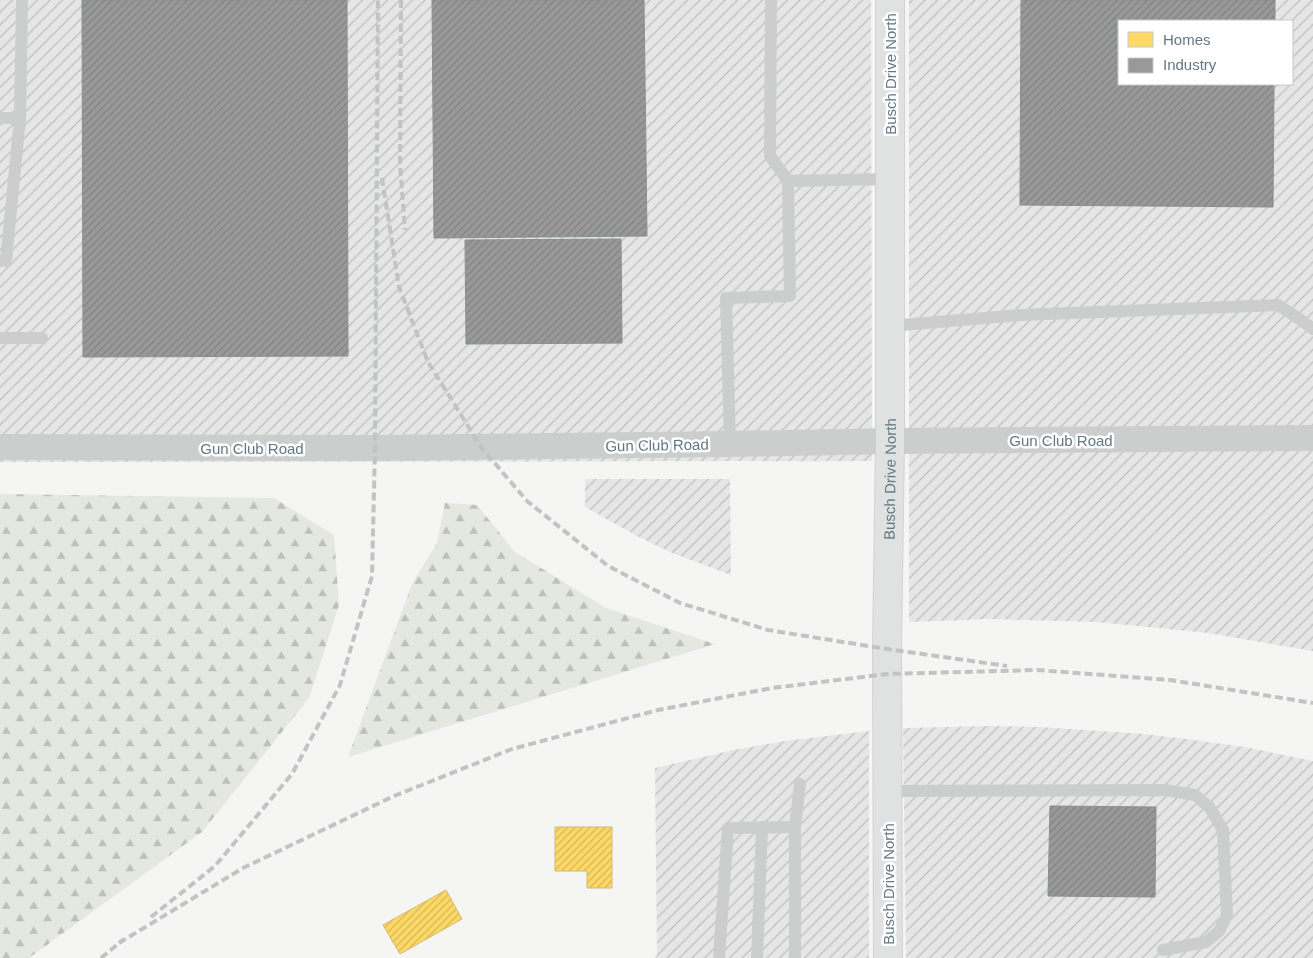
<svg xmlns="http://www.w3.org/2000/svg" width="1313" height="958" font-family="Arial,sans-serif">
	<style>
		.industrial { fill: url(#industrial-furrows); fill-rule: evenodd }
		.forest { fill: url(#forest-firs) }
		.homes { fill: url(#homes-hatch); stroke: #d0bc6f }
		.industry { fill: url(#industry-hatch); stroke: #898f93 }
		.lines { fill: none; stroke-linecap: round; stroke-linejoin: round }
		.secondary-casing { stroke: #d1d3d3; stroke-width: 30 }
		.lane { stroke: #cccece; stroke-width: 12 }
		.street { stroke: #cccece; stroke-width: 26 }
		.secondary { stroke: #e0e1e1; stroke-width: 28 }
		.rail { stroke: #c1c4c4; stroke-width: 4; stroke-dasharray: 8 4; stroke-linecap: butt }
		.labels { text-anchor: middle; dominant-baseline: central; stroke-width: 5; stroke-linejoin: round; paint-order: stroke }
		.street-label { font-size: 15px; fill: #637885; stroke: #fff }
	</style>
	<defs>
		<pattern id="industrial-furrows" width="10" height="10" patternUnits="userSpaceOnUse" patternTransform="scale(1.25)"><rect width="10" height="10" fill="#e5e6e5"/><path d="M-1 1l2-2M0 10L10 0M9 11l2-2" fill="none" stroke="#bdbfbf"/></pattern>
		<pattern id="forest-firs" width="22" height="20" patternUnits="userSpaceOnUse" patternTransform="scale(1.25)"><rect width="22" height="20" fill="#e4e8e1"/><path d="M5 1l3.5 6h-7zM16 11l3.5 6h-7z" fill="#bcc1bc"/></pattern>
		<pattern id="homes-hatch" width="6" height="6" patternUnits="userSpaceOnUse" patternTransform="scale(1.25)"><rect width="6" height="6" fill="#ffd966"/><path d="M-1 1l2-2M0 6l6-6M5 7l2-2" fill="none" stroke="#d2b55a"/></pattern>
		<pattern id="industry-hatch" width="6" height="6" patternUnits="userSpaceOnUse" patternTransform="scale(1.25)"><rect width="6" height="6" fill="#999"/><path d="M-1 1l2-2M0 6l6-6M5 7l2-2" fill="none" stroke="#808282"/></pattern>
	</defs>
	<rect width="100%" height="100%" fill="#f5f5f3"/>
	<g class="industrial">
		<polygon points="0,0 871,0 872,461 0,462"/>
		<path d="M909,0H1313V651L1208,633L1098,622L988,619L909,622ZM1119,21H1292V84H1119Z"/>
		<polygon points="585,479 730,479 731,575 670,552 637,536 585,507"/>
		<polygon points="989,726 1040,727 1143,734 1194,740 1245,747 1313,761 1313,958 906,958 903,728"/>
		<polygon points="869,731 869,958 655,958 657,955 655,768 734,750 785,741"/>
	</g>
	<g class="forest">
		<polygon points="0,494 274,498 334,535 339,605 309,698 202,832 29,958 0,958"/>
		<polygon points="445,503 477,505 515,552 606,608 715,644 348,757 412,584 437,543"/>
	</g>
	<g class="homes">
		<polygon points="555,827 612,827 612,888 587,888 587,871 555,871"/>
		<polygon points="446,890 462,919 400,954 383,925"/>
	</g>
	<g class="industry">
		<polygon points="82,0 347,0 348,356 83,357"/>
		<polygon points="432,0 644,0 647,236 434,238"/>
		<polygon points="1021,0 1275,0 1275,21 1119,21 1119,84 1274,84 1273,207 1020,205"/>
		<polygon points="621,239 622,343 466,344 465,240"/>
		<polygon points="1050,806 1156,807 1155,897 1048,896"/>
	</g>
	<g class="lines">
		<defs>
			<g id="secondary">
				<path id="s1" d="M888,958L887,649L890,441V0"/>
			</g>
		</defs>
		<use href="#secondary" class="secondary-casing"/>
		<g class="lane">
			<polyline points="771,0 770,156 788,181"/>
			<polyline points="0,118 20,118"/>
			<polyline points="0,261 6,261 20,118 22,0"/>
			<polyline points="890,326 1020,315 1278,305 1301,320 1313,329"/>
			<polyline points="0,338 42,338"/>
			<polyline points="730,444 726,298 790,296 788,181 890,179"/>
			<polyline points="888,791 1165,790 1195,795 1210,808 1223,830 1227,915 1219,931 1206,942 1163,950"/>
			<polyline points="719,958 728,828 795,827"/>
			<polyline points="757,958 762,827"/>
			<polyline points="795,958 795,827 800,784"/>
		</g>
		<polyline class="street" points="0,447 375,448 730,444 890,441 1313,438"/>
		<use href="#secondary" class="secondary"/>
		<g class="rail">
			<polyline points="401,0 400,165 405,230"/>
			<polyline points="382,178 399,287 428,362 481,447 527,501 608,566 680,603 768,630 887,649 1007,666"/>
			<polyline points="151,917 215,866 292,774 340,685 372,576 375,448 378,0"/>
			<polyline points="119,943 243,868 394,796 512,749 658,710 772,688 887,674 1037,670 1170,680 1313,703"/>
			<polyline points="101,958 124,939"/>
		</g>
	</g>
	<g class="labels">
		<g class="street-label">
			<text transform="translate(890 74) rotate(-90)">Busch Drive North</text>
			<text x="1061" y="440">Gun Club Road</text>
			<text transform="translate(657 445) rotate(-1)">Gun Club Road</text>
			<text x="252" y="448">Gun Club Road</text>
			<text stroke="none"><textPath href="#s1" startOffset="479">Busch Drive North</textPath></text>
			<text transform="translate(888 884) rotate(-90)">Busch Drive North</text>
		</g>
	</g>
	<rect x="1118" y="20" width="175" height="65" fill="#ffffff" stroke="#c1c9ce"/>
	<rect x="1128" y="32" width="25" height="15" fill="#ffd966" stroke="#c1c9ce"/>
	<text x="1163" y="45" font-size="15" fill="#637885">Homes</text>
	<rect x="1128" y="58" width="25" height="15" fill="#999999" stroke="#c1c9ce"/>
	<text x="1163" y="70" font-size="15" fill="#637885">Industry</text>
</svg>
